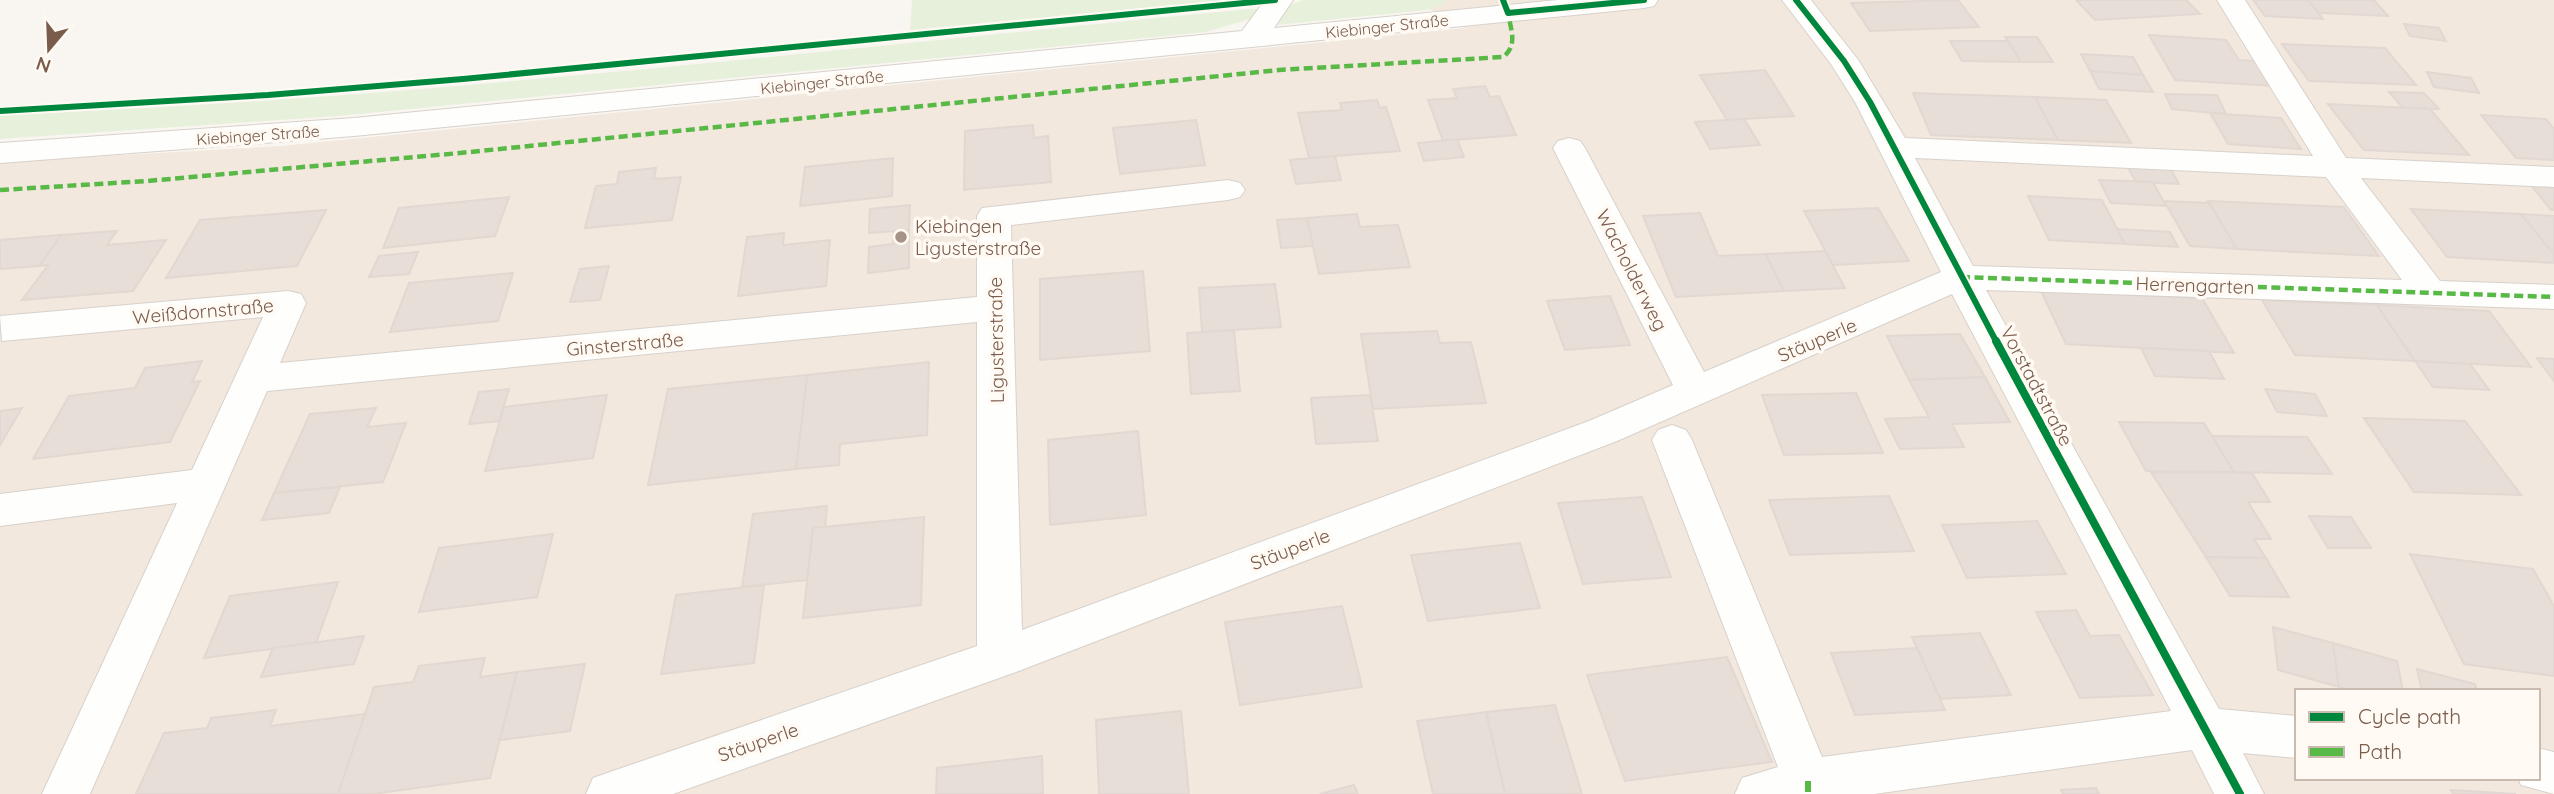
<svg xmlns="http://www.w3.org/2000/svg" width="2554" height="794" font-family="Quicksand,sans-serif">
	<style>
		.residential { fill: #f2e8de; fill-rule: evenodd }
		.green { fill: #e7f0db }
		.building { fill: #e6ded7; stroke: #e2d8d2; stroke-width: 2 }
		.lines { fill: none; stroke-linecap: round; stroke-linejoin: round }
		.minor-casing { stroke: #d7d1cb; stroke-width: 2 }
		.minor { fill: #fefefd; fill-rule: evenodd }
		.quiet-far1 { stroke: #58b947; stroke-width: 4.5; stroke-dasharray: 9 4.5; stroke-linecap: butt }
		.quiet { stroke: #58b947; stroke-width: 6; stroke-dasharray: 11 6; stroke-linecap: butt }
		.cycleway-far1-casing { stroke: #fffaf3; stroke-width: 10 }
		.cycleway-casing { stroke: #fffaf3; stroke-width: 12 }
		.cycleway-far1 { stroke: #00873e; stroke-width: 6 }
		.cycleway { stroke: #00873e; stroke-width: 8 }
		.poi-dot { fill: #a69286; stroke: #fffaf3; stroke-width: 2.5 }
		.labels { text-anchor: middle; dominant-baseline: central; stroke-width: 7; stroke-linejoin: round; paint-order: stroke }
		.far-street-label { font-size: 16px; fill: #7a5c4d; stroke: #fffaf3 }
		.poi-label { font-size: 19px; fill: #7a5c4d; stroke: #fffaf3; text-anchor: start }
		.street-label { font-size: 19px; fill: #7a5c4d; stroke: #fffaf3 }
	</style>
	<rect width="100%" height="100%" fill="#f9f5f0"/>
	<path class="residential" d="M1412,0H2554V794H0V162L282,146L1465,28ZM2297,691H2538V778H2297Z"/>
	<g class="green">
		<polygon points="912,0 1229,0 910,30"/>
		<polygon points="1303,0 1447,0 1446,3 1427,10 1276,25 1287,6"/>
		<path d="M1249,9H1260L1250,19L1206,32L338,116L0,139V115C417,99 833,49 1249,9Z"/>
	</g>
	<g class="building">
		<polygon points="1958,0 1979,27 1870,31 1851,3"/>
		<polygon points="2076,0 2186,0 2200,14 2095,20"/>
		<polygon points="2253,0 2308,0 2323,19 2265,16"/>
		<polygon points="2308,0 2374,0 2388,16 2319,13"/>
		<polygon points="2404,24 2439,28 2446,41 2410,36"/>
		<polygon points="2149,35 2226,40 2239,60 2256,61 2273,86 2175,80"/>
		<polygon points="2005,37 2037,37 2053,62 2021,62"/>
		<polygon points="1950,41 2008,41 2021,62 1962,61"/>
		<polygon points="2282,44 2385,48 2416,85 2309,81"/>
		<polygon points="2081,54 2133,57 2143,75 2090,71"/>
		<polygon points="1765,70 1794,116 1727,120 1700,75"/>
		<polygon points="2090,71 2143,75 2153,92 2099,89"/>
		<polygon points="2427,72 2471,78 2479,93 2434,87"/>
		<polygon points="1485,86 1490,97 1499,96 1516,135 1443,141 1428,100 1457,98 1453,89"/>
		<polygon points="2389,92 2424,93 2439,109 2403,108"/>
		<polygon points="1913,93 2035,97 2058,140 1931,135"/>
		<polygon points="2165,94 2217,95 2226,114 2172,109"/>
		<polygon points="2035,97 2106,100 2131,143 2058,140"/>
		<polygon points="1377,100 1380,108 1386,107 1400,151 1309,158 1298,113 1342,110 1340,103"/>
		<polygon points="2328,104 2430,109 2469,155 2364,150"/>
		<polygon points="2210,113 2281,118 2301,149 2228,144"/>
		<polygon points="2481,115 2546,119 2554,129 2554,160 2516,158"/>
		<polygon points="1744,119 1760,145 1710,149 1695,122"/>
		<polygon points="1196,120 1205,165 1120,174 1113,128"/>
		<polygon points="1033,125 1034,138 1048,136 1051,182 964,190 965,131"/>
		<polygon points="1457,139 1464,157 1424,161 1418,143"/>
		<polygon points="1335,156 1341,180 1296,184 1290,160"/>
		<polygon points="893,158 892,196 800,206 805,167"/>
		<polygon points="2126,164 2169,166 2179,184 2136,182"/>
		<polygon points="656,168 654,179 681,177 672,220 585,228 596,186 617,184 619,172"/>
		<polygon points="2099,180 2153,182 2166,206 2111,203"/>
		<polygon points="2530,184 2554,186 2554,210 2551,210"/>
		<polygon points="2028,196 2102,200 2125,244 2049,240"/>
		<polygon points="509,197 495,236 383,248 399,208"/>
		<polygon points="2164,201 2210,203 2237,249 2190,246"/>
		<polygon points="2208,201 2344,207 2379,256 2237,249"/>
		<polygon points="910,205 909,230 869,233 870,209"/>
		<polygon points="1878,208 1909,261 1833,265 1804,211"/>
		<polygon points="2411,209 2521,214 2554,254 2554,263 2447,257"/>
		<polygon points="326,210 297,266 166,278 200,220"/>
		<polygon points="1700,213 1718,256 1766,254 1784,291 1676,297 1643,216"/>
		<polygon points="1357,214 1360,227 1398,225 1410,267 1319,274 1307,218"/>
		<polygon points="2521,214 2554,216 2554,254"/>
		<polygon points="1307,218 1313,246 1281,248 1277,220"/>
		<polygon points="2117,229 2170,232 2178,247 2125,244"/>
		<polygon points="909,230 909,242 893,244 894,231"/>
		<polygon points="117,231 107,245 166,240 133,291 22,300 48,265 39,266 61,235"/>
		<polygon points="784,233 783,245 830,240 826,286 738,296 747,237"/>
		<polygon points="61,235 39,266 0,269 0,240"/>
		<polygon points="909,242 909,268 868,273 869,247"/>
		<polygon points="1825,251 1845,288 1784,291 1766,254"/>
		<polygon points="418,252 409,274 369,277 379,256"/>
		<polygon points="609,266 600,300 570,302 580,269"/>
		<polygon points="1143,271 1150,351 1040,360 1040,279"/>
		<polygon points="513,273 498,321 390,332 409,283"/>
		<polygon points="1275,284 1281,327 1202,332 1199,288"/>
		<polygon points="2041,291 2202,298 2234,353 2066,344"/>
		<polygon points="1610,296 1630,345 1565,350 1547,301"/>
		<polygon points="2262,300 2377,305 2415,361 2295,355"/>
		<polygon points="2377,305 2489,311 2531,367 2415,361"/>
		<polygon points="1234,330 1240,391 1191,394 1187,333"/>
		<polygon points="1437,331 1440,343 1471,342 1486,403 1373,409 1361,334"/>
		<polygon points="1960,334 1985,377 1909,380 1887,336"/>
		<polygon points="2141,348 2209,351 2224,379 2155,376"/>
		<polygon points="2537,358 2554,359 2554,381"/>
		<polygon points="202,361 192,382 200,381 170,442 33,459 69,396 135,388 145,368"/>
		<polygon points="2415,361 2470,364 2489,390 2433,387"/>
		<polygon points="929,362 927,435 840,444 839,465 796,469 807,375"/>
		<polygon points="807,375 796,469 648,485 668,389"/>
		<polygon points="1985,377 2010,422 1952,424 1964,447 1900,449 1885,419 1929,417 1909,380"/>
		<polygon points="509,389 499,421 469,424 479,392"/>
		<polygon points="2265,389 2315,394 2327,416 2277,412"/>
		<polygon points="1856,393 1883,453 1784,455 1762,395"/>
		<polygon points="607,395 593,458 485,471 504,407"/>
		<polygon points="1370,395 1378,441 1316,444 1311,398"/>
		<polygon points="22,408 0,445 0,411"/>
		<polygon points="376,408 367,427 406,423 383,482 274,493 310,414"/>
		<polygon points="2364,418 2465,421 2521,495 2414,492"/>
		<polygon points="2119,422 2204,423 2234,472 2146,471"/>
		<polygon points="1138,431 1146,515 1050,525 1048,440"/>
		<polygon points="2212,436 2307,437 2332,474 2234,472"/>
		<polygon points="2151,472 2252,473 2270,502 2248,502 2271,539 2254,539 2266,558 2206,557"/>
		<polygon points="340,487 329,513 262,520 274,493"/>
		<polygon points="1889,496 1914,551 1790,555 1769,500"/>
		<polygon points="1642,497 1671,577 1583,584 1558,503"/>
		<polygon points="827,506 825,527 813,528 807,580 742,587 753,514"/>
		<polygon points="2309,516 2351,517 2371,548 2328,548"/>
		<polygon points="924,517 921,605 803,618 813,528"/>
		<polygon points="2037,521 2066,574 1967,578 1942,525"/>
		<polygon points="553,534 537,597 419,612 439,548"/>
		<polygon points="1520,543 1540,608 1428,621 1411,555"/>
		<polygon points="2410,554 2533,569 2554,606 2554,676 2464,664"/>
		<polygon points="2206,557 2266,558 2289,597 2230,596"/>
		<polygon points="338,582 316,643 204,658 230,596"/>
		<polygon points="764,585 754,663 661,674 676,595"/>
		<polygon points="1342,606 1362,687 1240,705 1225,622"/>
		<polygon points="2076,610 2090,636 2119,635 2153,695 2080,698 2036,612"/>
		<polygon points="2273,627 2333,643 2339,687 2278,670"/>
		<polygon points="1980,633 2011,695 1940,699 1912,637"/>
		<polygon points="364,636 354,664 261,677 273,648"/>
		<polygon points="2333,643 2397,661 2403,691 2352,691 2339,687"/>
		<polygon points="1917,648 1945,710 1855,715 1831,653"/>
		<polygon points="1727,657 1772,762 1625,781 1587,675"/>
		<polygon points="485,658 480,677 517,672 490,778 372,794 338,794 374,687 413,682 419,666"/>
		<polygon points="585,664 570,731 500,740 517,672"/>
		<polygon points="2417,669 2475,684 2477,691 2422,691"/>
		<polygon points="1555,705 1582,794 1505,794 1486,712"/>
		<polygon points="276,710 270,726 365,714 338,794 136,794 164,733 207,728 211,718"/>
		<polygon points="1181,711 1189,794 1099,794 1096,720"/>
		<polygon points="1486,712 1505,794 1433,794 1417,721"/>
		<polygon points="1042,756 1043,794 936,794 937,768"/>
		<polygon points="1354,785 1358,794 1320,794"/>
		<polygon points="2096,788 2099,794 2063,794 2061,790"/>
		<polygon points="2451,790 2516,794 2453,794"/>
	</g>
	<g class="lines">
		<defs>
			<g id="minor">
				<polygon points="1265,0 1293,0 1274,28 1558,0 1658,0 1654,6 1644,8 354,136 0,163 0,143 354,118 1242,31"/>
				<path d="M1782,0H1811L1859,61L1905,138L2313,156L2217,0H2245L2346,158L2554,167V187L2361,178L2440,281L2554,285V309L1986,290L2219,709L2297,716V758L2243,753L2264,794H2214L2192,750L1874,794H1735L1742,778L1778,767L1652,440L1658,430L1672,425L1686,430L1692,440L1822,757L2171,711L1952,294L1617,441L1016,672L673,794H586L593,778L610,772L977,646V322L267,391L90,794H42L177,503L0,526V494L192,470L263,317L2,341L0,316L288,291L301,294L306,303L280,363L977,297V216L982,208L1228,180L1240,183L1245,190L1240,197L1228,200L1011,225L1022,630L1589,421L1673,385L1553,148L1558,141L1569,138L1580,141L1585,148L1704,372L1941,272L1855,102L1831,64ZM1915,158L2326,177L2402,280L1973,266Z"/>
				<polygon points="2538,748 2554,752 2554,794 2521,785 2518,778 2538,778"/>
			</g>
		</defs>
		<use href="#minor" class="minor-casing"/>
		<use href="#minor" class="minor"/>
		<g class="quiet-far1">
			<path d="M0,190L147,181L460,153L1279,70L1503,57C1518,46 1511,30 1508,13"/>
			<polyline points="1961,277 2554,297"/>
		</g>
		<polyline class="quiet" points="1808,781 1808,794"/>
		<defs>
			<g id="cycleway-far1">
				<polyline points="1503,0 1508,13 1644,0"/>
				<polyline points="1796,0 1844,61 1870,102 1997,343"/>
				<polyline points="0,111 268,95 463,79 1275,0"/>
			</g>
			<polyline id="cycleway" points="1996,341 2240,794"/>
		</defs>
		<use href="#cycleway-far1" class="cycleway-far1-casing"/>
		<use href="#cycleway" class="cycleway-casing"/>
		<use href="#cycleway-far1" class="cycleway-far1"/>
		<use href="#cycleway" class="cycleway"/>
	</g>
	<circle class="poi-dot" cx="901" cy="237" r="7"/>
	<g class="labels">
		<g class="far-street-label">
			<text transform="translate(1387 26) rotate(-6)">Kiebinger Straße</text>
			<text transform="translate(822 82) rotate(-6)">Kiebinger Straße</text>
			<text transform="translate(258 135) rotate(-4)">Kiebinger Straße</text>
		</g>
		<g class="poi-label">
			<text x="915" y="226">Kiebingen<tspan x="915" dy="22">Ligusterstraße</tspan></text>
		</g>
		<g class="street-label">
			<text transform="translate(1632 270) rotate(63)">Wacholderweg</text>
			<text transform="translate(2195 285) rotate(2)">Herrengarten</text>
			<text transform="translate(203 311) rotate(-5)">Weißdornstraße</text>
			<text transform="translate(996 340) rotate(-91)">Ligusterstraße</text>
			<text transform="translate(1817 340) rotate(-23)">Stäuperle</text>
			<text transform="translate(625 344) rotate(-5)">Ginsterstraße</text>
			<text transform="translate(2037 386) rotate(62)">Vorstadtstraße</text>
			<text transform="translate(1290 549) rotate(-21)">Stäuperle</text>
			<text transform="translate(758 742) rotate(-19)">Stäuperle</text>
		</g>
	</g>
	<rect x="2295" y="689" width="245" height="91" fill="#fffaf3" stroke="#cabbb1" stroke-width="2"/>
	<rect x="2309" y="712" width="35" height="10" fill="#00873e" stroke="#cabbb1" stroke-width="2"/>
	<text x="2358" y="724" font-size="21" fill="#7a5c4d">Cycle path</text>
	<rect x="2309" y="747" width="35" height="10" fill="#58b947" stroke="#cabbb1" stroke-width="2"/>
	<text x="2358" y="759" font-size="21" fill="#7a5c4d">Path</text>
	<g transform="translate(49 49) rotate(199)" stroke="#fffaf3" stroke-width="5" paint-order="stroke">
	<path d="M0-5L12 26L0 18L-12 26Z" fill="#7a5c4d"/>
	<text y="-10" font-size="19" font-weight="bold" text-anchor="middle" fill="#7a5c4d">N</text>
	</g>
</svg>
